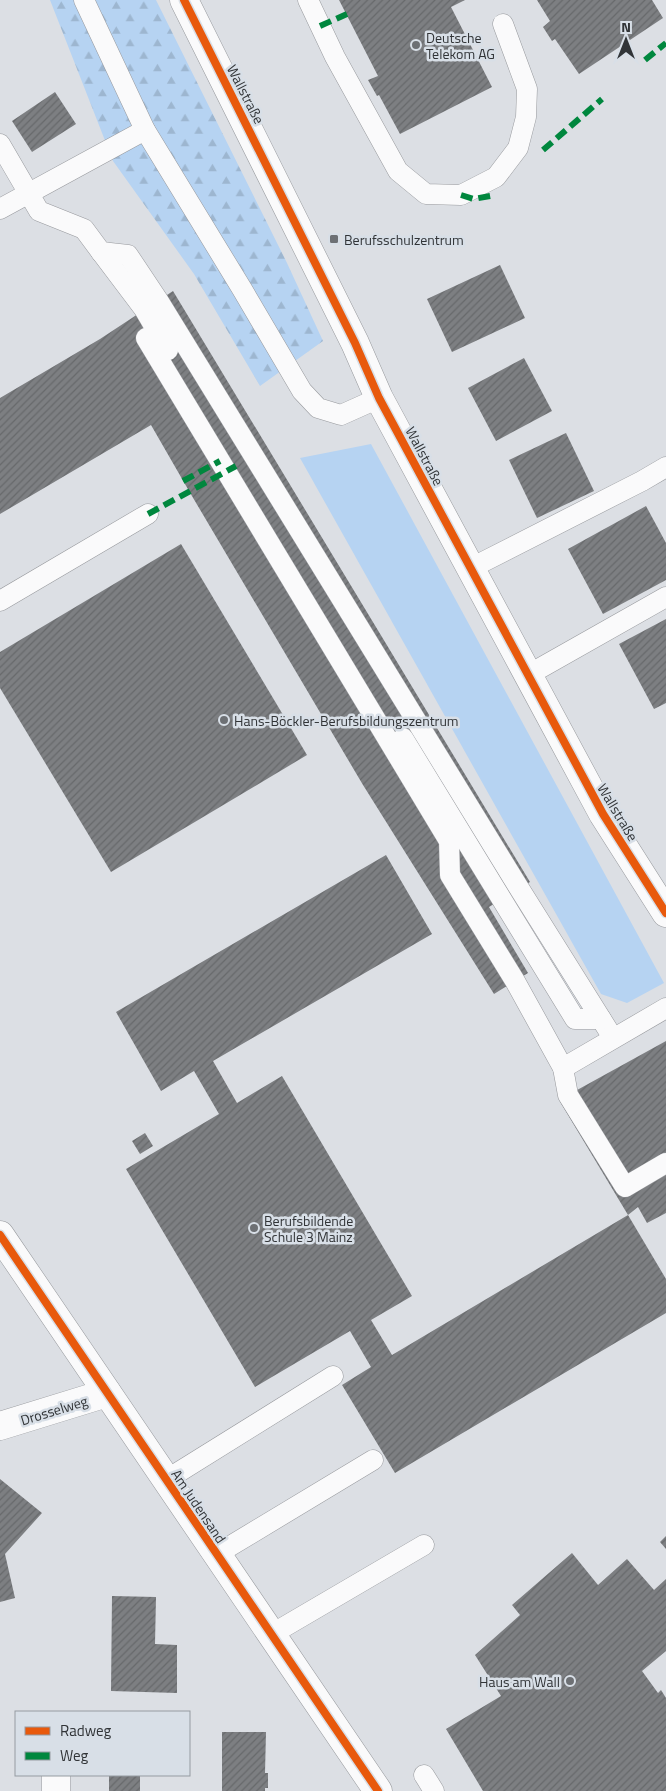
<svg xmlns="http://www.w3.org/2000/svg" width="666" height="1791" font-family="'Titillium Web',sans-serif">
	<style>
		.grass { fill: #b6d3f2 }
		.forest { fill: url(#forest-firs) }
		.building { fill: url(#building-hatch) }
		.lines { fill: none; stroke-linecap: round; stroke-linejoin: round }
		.service-casing { stroke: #97999d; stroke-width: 21 }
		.minor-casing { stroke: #97999d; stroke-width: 29 }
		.tertiary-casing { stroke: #97999d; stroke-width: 29 }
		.service { stroke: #fafafb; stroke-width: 20 }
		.minor { stroke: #fafafb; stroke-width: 28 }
		.tertiary { stroke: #fafafb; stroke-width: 28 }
		.quiet { stroke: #00873e; stroke-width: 6; stroke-dasharray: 12 6; stroke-linecap: butt }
		.cycleway-casing { stroke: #d8dfe7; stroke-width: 11 }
		.cycleway { stroke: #e8590c; stroke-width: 8 }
		.poi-dot { fill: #6d7074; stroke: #d8dfe7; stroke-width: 2 }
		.labels { text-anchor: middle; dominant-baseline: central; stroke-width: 5; stroke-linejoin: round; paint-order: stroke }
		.poi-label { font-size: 14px; fill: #313437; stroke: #d8dfe7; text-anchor: start }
		.street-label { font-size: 14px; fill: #313437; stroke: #d8dfe7 }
	</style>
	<defs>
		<pattern id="forest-firs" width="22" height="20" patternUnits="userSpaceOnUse" patternTransform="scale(1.25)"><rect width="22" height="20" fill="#b6d3f2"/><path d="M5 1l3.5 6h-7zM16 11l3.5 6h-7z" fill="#9db6d0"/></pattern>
		<pattern id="building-hatch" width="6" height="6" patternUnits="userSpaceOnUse" patternTransform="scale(1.25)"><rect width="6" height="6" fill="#7d7f82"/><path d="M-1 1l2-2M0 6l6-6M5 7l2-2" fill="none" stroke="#67696b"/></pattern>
	</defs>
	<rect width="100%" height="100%" fill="#dcdfe4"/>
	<polygon class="grass" points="371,444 664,983 627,1003 601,994 300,458"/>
	<polygon class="forest" points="50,0 156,0 287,263 323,341 260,386 194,274 113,161"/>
	<g class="building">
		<polygon points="339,0 465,0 451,7 492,87 400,134 379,95 377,96 368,80 378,76"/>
		<polygon points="537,0 652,0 663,18 579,74 555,39 552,41 543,27 550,21"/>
		<polygon points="55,92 76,124 32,152 12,121"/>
		<polygon points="500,265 525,318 452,352 427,299"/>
		<polygon points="173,291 530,882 489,907 528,973 494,994 363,785 189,491 151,425 0,514 0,398 100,339"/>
		<polygon points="524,358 552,411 496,441 468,388"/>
		<polygon points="566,433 594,491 537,518 509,460"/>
		<polygon points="646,506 666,543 666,580 603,614 568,549"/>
		<polygon points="181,544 307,755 111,872 0,688 0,652"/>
		<polygon points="666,619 666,703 654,709 619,644"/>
		<polygon points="386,855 432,934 213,1061 237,1103 282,1076 412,1296 371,1320 392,1355 628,1215 559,1100 666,1041 666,1213 647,1223 638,1207 628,1215 666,1279 666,1313 395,1473 342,1385 371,1367 350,1331 255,1387 126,1169 219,1114 194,1071 161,1091 116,1012"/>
		<polygon points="145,1133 153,1146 140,1154 132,1141"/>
		<polygon points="0,1479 42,1513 5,1554 15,1598 0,1602"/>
		<polygon points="666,1536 666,1549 660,1542"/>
		<polygon points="572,1553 598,1585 627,1559 654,1590 666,1579 666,1651 642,1671 658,1693 661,1690 666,1698 666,1791 483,1791 446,1729 501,1696 475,1655 520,1615 512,1605"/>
		<polygon points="112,1596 156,1597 155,1644 177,1645 177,1693 111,1691"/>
		<polygon points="222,1732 266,1732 265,1773 268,1773 268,1788 265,1788 265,1791 222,1791"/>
		<rect x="109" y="1775" width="31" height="16"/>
	</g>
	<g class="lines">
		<defs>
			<g id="service">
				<polyline points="84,0 145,130 242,289 302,391 318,408 341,415 379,398"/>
				<polyline points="308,0 335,57 398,171 426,194 461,195 496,177 518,148 526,117 527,89 503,24"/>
				<polyline points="0,144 39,211 84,229 101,252 128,255 158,300 519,888 613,1038"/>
				<polyline points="0,209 145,130"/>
				<polyline points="101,252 144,309 168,350"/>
				<polyline points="146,338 449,841 450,875 515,981 563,1068 568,1095 625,1187 666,1163"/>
				<polyline points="471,568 642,481 666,467"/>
				<polyline points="0,601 148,514"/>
				<polyline points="528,675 666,597"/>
				<polyline points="403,738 575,1019 601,1019"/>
				<polyline points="563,1068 666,1008"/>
				<polyline points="166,1480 333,1376"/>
				<polyline points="217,1554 373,1460"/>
				<polyline points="272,1634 424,1545"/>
				<polyline points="424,1775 434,1791"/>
			</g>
			<g id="minor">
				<polyline points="0,1235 378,1791"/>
				<polyline points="0,1426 107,1393"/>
				<polyline points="56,1791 56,1775"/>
			</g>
			<polyline id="tertiary" points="184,0 355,343 379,398 603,814 666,913"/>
		</defs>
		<use href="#service" class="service-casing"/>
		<use href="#minor" class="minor-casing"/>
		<use href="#tertiary" class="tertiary-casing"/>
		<use href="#service" class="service"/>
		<use href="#minor" class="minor"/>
		<use href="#tertiary" class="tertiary"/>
		<g class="quiet">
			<polyline points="320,26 347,14"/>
			<polyline points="645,60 666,43"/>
			<polyline points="543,150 602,99"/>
			<polyline points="461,195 474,199 495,195"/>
			<polyline points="183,481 220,461"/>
			<polyline points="148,514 236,466"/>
		</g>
		<defs>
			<g id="cycleway">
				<polyline points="184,0 355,343 379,398 603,814 666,913"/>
				<polyline points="0,1235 378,1791"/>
			</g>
		</defs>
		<use href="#cycleway" class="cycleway-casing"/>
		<use href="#cycleway" class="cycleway"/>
	</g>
	<g class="poi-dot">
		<circle cx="416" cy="45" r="5"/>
		<rect x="329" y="234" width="10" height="10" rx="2.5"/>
		<circle cx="224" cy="720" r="5"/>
		<circle cx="254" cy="1228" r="5"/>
		<circle cx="570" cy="1681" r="5"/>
	</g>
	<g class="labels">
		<g class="poi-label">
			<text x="426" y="37">Deutsche<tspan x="426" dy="16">Telekom AG</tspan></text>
			<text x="344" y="239">Berufsschulzentrum</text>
			<text x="234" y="720">Hans-Böckler-Berufsbildungszentrum</text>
			<text x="264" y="1220">Berufsbildende<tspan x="264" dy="16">Schule 3 Mainz</tspan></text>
			<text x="560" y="1681" text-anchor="end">Haus am Wall</text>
		</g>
		<g class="street-label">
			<text transform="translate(246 94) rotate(63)">Wallstraße</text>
			<text transform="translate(425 456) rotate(62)">Wallstraße</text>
			<text transform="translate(618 812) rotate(59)">Wallstraße</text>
			<text transform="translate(54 1410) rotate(-17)">Drosselweg</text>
			<text transform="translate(199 1506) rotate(56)">Am Judensand</text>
		</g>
	</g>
	<rect x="15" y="1711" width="175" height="65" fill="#d8dfe7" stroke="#959ba1"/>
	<rect x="25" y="1727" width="25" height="8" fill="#e8590c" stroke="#959ba1"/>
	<text x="60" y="1736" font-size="15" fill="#313437">Radweg</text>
	<rect x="25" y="1752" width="25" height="8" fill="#00873e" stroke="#959ba1"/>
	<text x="60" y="1761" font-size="15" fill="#313437">Weg</text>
	<g transform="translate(626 40)" stroke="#d8dfe7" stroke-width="4" paint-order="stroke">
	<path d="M0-4L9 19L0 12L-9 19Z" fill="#313437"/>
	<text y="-8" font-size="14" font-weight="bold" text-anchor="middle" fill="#313437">N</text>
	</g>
</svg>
